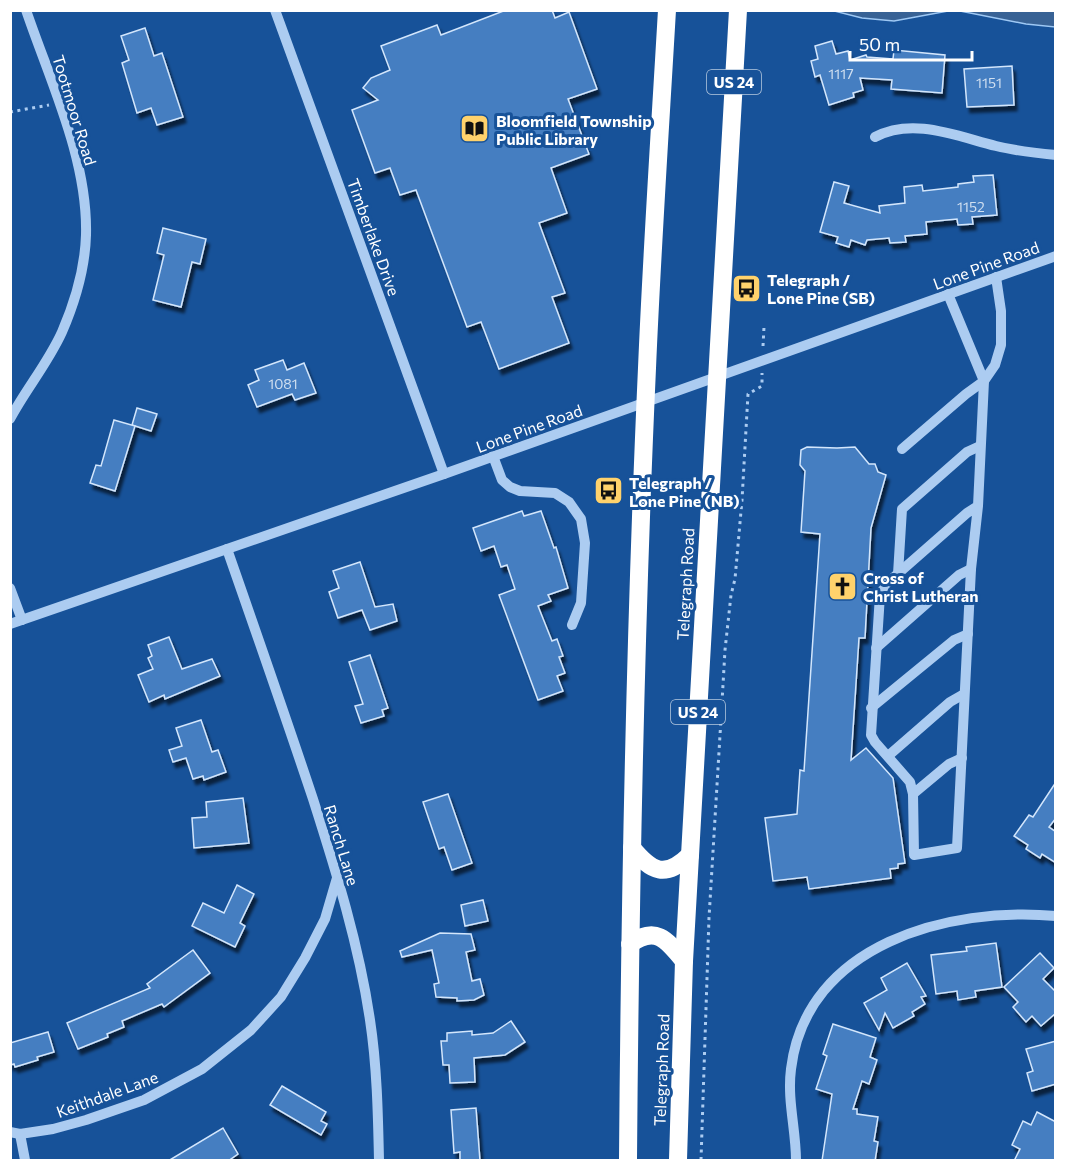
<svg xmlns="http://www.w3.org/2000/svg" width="1066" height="1171" font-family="Commissioner,sans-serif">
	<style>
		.water { fill: #386295; stroke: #9ec8f4; stroke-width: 1.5 }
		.building { fill: #447ec1; stroke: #d3e6fc; stroke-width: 1.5; filter: url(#shadow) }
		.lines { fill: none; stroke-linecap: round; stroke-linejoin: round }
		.path { stroke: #acccf1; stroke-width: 3; stroke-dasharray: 3 4.5; stroke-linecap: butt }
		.minor { stroke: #acccf1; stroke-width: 10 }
		.highway { stroke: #fff; stroke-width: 18 }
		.labels { text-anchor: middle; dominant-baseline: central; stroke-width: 6; stroke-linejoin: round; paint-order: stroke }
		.number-label { font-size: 14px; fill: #d0dff0 }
		.shield { fill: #175299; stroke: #b9cbe0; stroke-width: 1.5 }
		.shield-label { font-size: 15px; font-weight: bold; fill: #fff }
		.street-label { font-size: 16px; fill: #fff; stroke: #175299 }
		.poi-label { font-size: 16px; font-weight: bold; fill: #fff; stroke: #175299; text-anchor: start }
	</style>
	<defs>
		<filter id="shadow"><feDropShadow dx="3" dy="5.5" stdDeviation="1.5" flood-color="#0009"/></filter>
	</defs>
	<rect width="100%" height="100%" fill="#175299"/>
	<g class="water">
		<polygon points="834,11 834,10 948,11 894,21 862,18"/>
		<polygon points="960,11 1055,11 1055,27 1026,24"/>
	</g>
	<g class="building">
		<polygon points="506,10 552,10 555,18 569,12 597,89 568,99 589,154 551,168 567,213 539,223 565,293 552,297 569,343 499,369 481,322 467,327 416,190 400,195 390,168 375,173 352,110 378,100 363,88 371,78 390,70 381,46 437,25 441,35"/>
		<polygon points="145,28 154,56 162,53 183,117 157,125 151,108 137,113 122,63 129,60 121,36"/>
		<polygon points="832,41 836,54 848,51 850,60 866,55 867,57 893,59 894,50 945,55 942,93 891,89 892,80 860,78 863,90 853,93 854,97 829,105 820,75 815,77 811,61 818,59 815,46"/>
		<polygon points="1012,66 1014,105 967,107 964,69"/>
		<polygon points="993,175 997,215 972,217 973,224 958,225 957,219 926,222 927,234 905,236 906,242 890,243 889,238 867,240 865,245 851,240 849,247 836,243 838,237 820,232 834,182 849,186 844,203 880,213 879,206 905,203 904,187 922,185 923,191 958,187 958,184 974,182 973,176"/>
		<polygon points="163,228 206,239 200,264 192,262 181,307 153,300 164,255 157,253"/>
		<polygon points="283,360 287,370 304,363 316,393 295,400 292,394 257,407 248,385 259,380 255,370"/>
		<polygon points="137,408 157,414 151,431 132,425"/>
		<polygon points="114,420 135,426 115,491 90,483 96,465 101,466"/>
		<polygon points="807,447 837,448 855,447 869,464 875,464 878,472 886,475 871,528 865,638 859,638 851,760 866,748 893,778 905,863 898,864 898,868 890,869 891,878 809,889 807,877 773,881 765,818 797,814 800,770 804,771 820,534 801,532 805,471 800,465 801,450"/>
		<polygon points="522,511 524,516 541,511 554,548 556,547 568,588 548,595 551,601 538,606 552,641 557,639 563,656 559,657 565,673 557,676 563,691 538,700 499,595 515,589 507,565 501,567 494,546 481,551 473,528"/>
		<polygon points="360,562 375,607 393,604 397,621 370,630 362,610 338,618 329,592 339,588 333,571"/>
		<polygon points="169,637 182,669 212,659 220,676 165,699 164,695 149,702 138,675 153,669 148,658 152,656 148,645"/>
		<polygon points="370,655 388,708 382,710 384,716 361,723 355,706 363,704 349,662"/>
		<polygon points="201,720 212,752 218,750 226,772 204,780 203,776 193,779 186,758 173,762 169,750 182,746 176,728"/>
		<polygon points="1056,782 1056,818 1049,827 1056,832 1056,863 1042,854 1040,858 1026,849 1028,845 1014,836 1029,815 1033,817"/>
		<polygon points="448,794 472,863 452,870 444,847 439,849 423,802"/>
		<polygon points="243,798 249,843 194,848 192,818 207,817 206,802"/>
		<polygon points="237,885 254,894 240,923 245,926 235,947 192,926 203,903 224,913"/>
		<polygon points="483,900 488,921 465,926 461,905"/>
		<polygon points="440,933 471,934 475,950 466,952 472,981 480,979 484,995 474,1000 457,1001 457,998 436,997 434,984 439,983 432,950 402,957 400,951"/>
		<polygon points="996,943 1002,987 975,991 976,997 958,1000 957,991 936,994 931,955 967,951 966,947"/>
		<polygon points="193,950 210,973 164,1007 162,1004 122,1021 124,1027 107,1034 108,1037 78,1049 67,1023 150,988 147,984"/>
		<polygon points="1040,953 1054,968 1043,979 1056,992 1056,1013 1041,1026 1032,1016 1026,1022 1013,1007 1018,1002 1004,987"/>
		<polygon points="907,963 926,996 921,997 925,1004 912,1012 914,1016 893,1028 885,1013 879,1030 864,1003 887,990 881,978"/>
		<polygon points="511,1021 525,1042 505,1055 474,1058 475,1082 450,1083 449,1065 443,1065 441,1041 447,1041 447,1033 472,1031 472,1035 493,1033"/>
		<polygon points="833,1024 876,1038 870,1057 877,1060 869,1084 862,1081 853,1109 857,1109 857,1114 878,1117 874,1141 878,1142 875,1161 822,1161 832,1094 816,1089 827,1056 823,1054"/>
		<polygon points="48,1032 54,1052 37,1057 38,1060 15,1067 14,1064 10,1065 10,1043"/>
		<polygon points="1056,1041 1056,1084 1032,1091 1027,1073 1033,1071 1026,1049"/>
		<polygon points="282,1086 326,1112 321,1121 327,1124 321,1135 270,1105"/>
		<polygon points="476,1108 480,1161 460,1161 460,1152 454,1153 451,1110"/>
		<polygon points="1037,1112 1056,1122 1056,1161 1014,1161 1020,1149 1012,1145 1023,1121 1031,1125"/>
		<polygon points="223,1128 238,1154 228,1161 168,1161"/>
	</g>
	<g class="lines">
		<g class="path">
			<polyline points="10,112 49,105"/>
			<polyline points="763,346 764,327"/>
			<polyline points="701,1160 709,918 722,702 725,650 731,595 735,579 742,500 748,394 762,386 762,373"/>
		</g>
		<g class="minor">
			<polyline points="275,10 444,474"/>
			<path d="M875,137C913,117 956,136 996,146C1016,151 1035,153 1056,155"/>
			<polyline points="948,294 984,381 978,506 971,569 957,848 914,855 913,794 910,782 875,742 871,735 880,595 885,585 967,513 978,506"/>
			<path d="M10,419C26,389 48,363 62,332C75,302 85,269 86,235C88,159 50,81 26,10"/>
			<polyline points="902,449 966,394 984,381 995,365 1001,345 1001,311 996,277"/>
			<polyline points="493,456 502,480 510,487 520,491 555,493 569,502 581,519 585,543 581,603 572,625"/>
			<path d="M227,549C256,632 285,715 313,799C336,871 359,945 370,1020C377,1066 378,1114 379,1160"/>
			<polyline points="898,574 902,509 967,452 980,446"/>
			<polyline points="10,588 22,620"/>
			<polyline points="10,624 444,474 1056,256"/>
			<polyline points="876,648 959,575 971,569"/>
			<polyline points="871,708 954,640 968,634"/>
			<polyline points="888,756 950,702 964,694"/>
			<polyline points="913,794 949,764 962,758"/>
			<polyline points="10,1132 20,1134 53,1129 86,1120 144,1100 202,1069 251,1030 281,997 305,958 325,919 337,878"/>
			<polyline points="20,1134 25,1160"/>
			<path d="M796,1160C796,1130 787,1100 791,1069C806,944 949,906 1056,916"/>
		</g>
		<g class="highway">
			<path d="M632,848C652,872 665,879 690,855"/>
			<path d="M630,944C656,925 667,940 684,961"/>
			<path d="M628,1160C630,896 635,632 647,368C652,249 660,130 667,10"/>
			<polyline points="678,1160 684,961 738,10"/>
		</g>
	</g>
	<defs>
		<symbol id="library-square" viewBox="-11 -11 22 22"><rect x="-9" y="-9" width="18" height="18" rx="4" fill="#ffd26c" stroke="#175299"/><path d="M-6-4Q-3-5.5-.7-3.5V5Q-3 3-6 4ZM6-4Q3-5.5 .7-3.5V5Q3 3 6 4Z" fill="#111"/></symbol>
		<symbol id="bus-square" viewBox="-11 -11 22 22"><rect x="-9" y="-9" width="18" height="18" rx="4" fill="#ffd26c" stroke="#175299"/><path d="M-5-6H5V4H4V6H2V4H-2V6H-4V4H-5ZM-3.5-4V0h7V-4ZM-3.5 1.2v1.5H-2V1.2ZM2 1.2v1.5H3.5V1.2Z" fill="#111"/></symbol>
		<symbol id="church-square" viewBox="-11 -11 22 22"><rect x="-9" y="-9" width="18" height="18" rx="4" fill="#ffd26c" stroke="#175299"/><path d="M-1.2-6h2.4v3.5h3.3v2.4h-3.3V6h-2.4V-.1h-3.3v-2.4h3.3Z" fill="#111"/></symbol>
	</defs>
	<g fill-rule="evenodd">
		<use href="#library-square" x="458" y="112" width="33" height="33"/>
		<use href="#bus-square" x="730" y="272" width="33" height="33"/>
		<use href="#bus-square" x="592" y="474" width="33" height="33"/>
		<use href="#church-square" x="826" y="570" width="33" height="33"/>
	</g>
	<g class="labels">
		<g class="number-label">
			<text x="841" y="73">1117</text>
			<text x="989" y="82">1151</text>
			<text x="971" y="206">1152</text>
			<text x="283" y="383">1081</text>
		</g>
		<g class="shield">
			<rect x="707" y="70" width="54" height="24" rx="4.5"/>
			<rect x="671" y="700" width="54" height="24" rx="4.5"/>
		</g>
		<g class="shield-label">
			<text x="734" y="82">US 24</text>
			<text x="698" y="712">US 24</text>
		</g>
		<g class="street-label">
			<text transform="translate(75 110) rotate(73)">Tootmoor Road</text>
			<text transform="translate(374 237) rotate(70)">Timberlake Drive</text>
			<text transform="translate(986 265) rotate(-20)">Lone Pine Road</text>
			<text transform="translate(529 428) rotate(-20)">Lone Pine Road</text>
			<text transform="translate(685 584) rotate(-87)">Telegraph Road</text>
			<text transform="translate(342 845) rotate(73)">Ranch Lane</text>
			<text transform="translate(661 1070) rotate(-88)">Telegraph Road</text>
			<text transform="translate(107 1094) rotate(-20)">Keithdale Lane</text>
		</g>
		<g class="poi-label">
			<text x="496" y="120">Bloomfield Township<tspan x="496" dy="18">Public Library</tspan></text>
			<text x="767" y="279">Telegraph /<tspan x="767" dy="18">Lone Pine (SB)</tspan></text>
			<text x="629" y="482">Telegraph /<tspan x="629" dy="18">Lone Pine (NB)</tspan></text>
			<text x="863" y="577">Cross of<tspan x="863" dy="18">Christ Lutheran</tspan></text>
		</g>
	</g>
	<rect width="1066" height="1171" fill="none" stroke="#ffffff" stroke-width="24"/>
	<path d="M850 51v9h122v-9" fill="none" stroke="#ffffff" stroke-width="3"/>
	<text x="859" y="51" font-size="18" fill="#ffffff" stroke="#175299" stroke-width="4.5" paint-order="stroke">50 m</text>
</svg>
